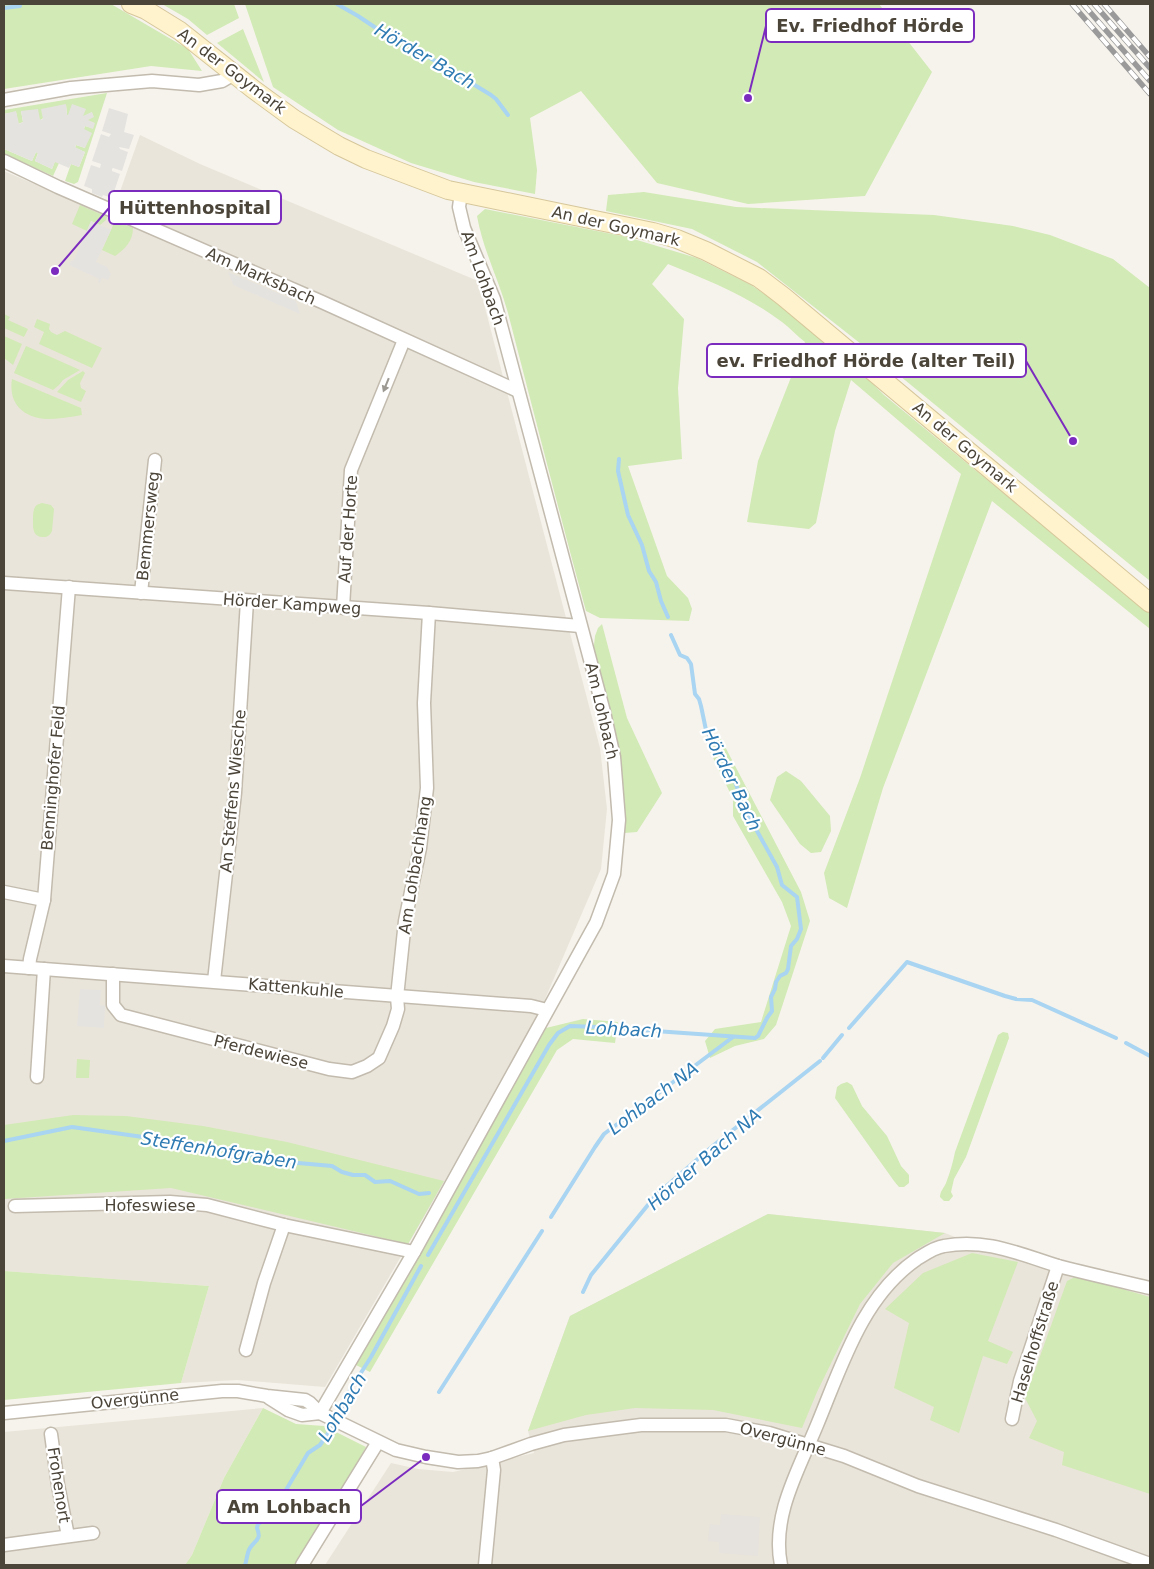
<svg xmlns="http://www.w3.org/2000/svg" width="1154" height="1569" font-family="'DejaVu Sans',sans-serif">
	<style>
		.residential { fill: #eae5da }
		.industrial { fill: #e6e2dd }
		.green { fill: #d2eab5 }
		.parking { fill: #e5e3e0 }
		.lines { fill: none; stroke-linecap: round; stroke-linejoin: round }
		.stream { stroke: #a9d4f2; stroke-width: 4 }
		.street-casing { stroke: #c2bbae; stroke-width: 15 }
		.secondary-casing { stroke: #d6c79b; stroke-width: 20 }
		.street { stroke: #fff; stroke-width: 12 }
		.secondary { stroke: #fff3cd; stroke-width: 18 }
		.rail-casing { stroke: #9a9a9a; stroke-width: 5.5 }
		.rail { stroke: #fff; stroke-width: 4; stroke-dasharray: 11; stroke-linecap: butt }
		.oneway { fill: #9c9892 }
		.labels { text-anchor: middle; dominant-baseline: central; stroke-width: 4.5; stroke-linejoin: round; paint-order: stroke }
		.street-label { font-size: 16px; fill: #4b4439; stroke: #fff }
		.water-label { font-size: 18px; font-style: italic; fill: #2e7ab2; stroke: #fff }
		.leader { fill: none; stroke: #7b2cbf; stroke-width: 2 }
		.callout-dot { fill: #7b2cbf; stroke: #fff; stroke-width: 2 }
		.callout { fill: #fff; stroke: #7b2cbf; stroke-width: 2 }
		.callout-label { font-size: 18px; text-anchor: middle; font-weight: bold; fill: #4b4439 }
	</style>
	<rect width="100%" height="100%" fill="#f6f3ec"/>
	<g class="residential">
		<polygon points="140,135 200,164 478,281 600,748 607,809 601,869 536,1020 435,1198 325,1387 237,1380 181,1383 209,1286 4,1271 4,171 111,217"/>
		<polygon points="768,1214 945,1233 970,1243 1150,1288 1150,1565 325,1565 391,1463 418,1469 453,1472 534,1453 528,1431 570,1316"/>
		<polygon points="263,1408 224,1478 192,1555 185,1565 4,1565 4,1432"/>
	</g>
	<polygon class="industrial" points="721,1514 760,1517 758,1556 719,1553 719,1542 708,1541 709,1529 710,1524 720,1525"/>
	<g class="green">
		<polygon points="4,4 111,4 188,49 202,71 151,66 4,89"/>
		<polygon points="162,4 234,4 239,18 207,35 188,19"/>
		<polygon points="245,4 879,4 932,72 865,196 748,204 657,183 581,91 530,118 537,170 535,194 474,182 411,163 338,130 273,87"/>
		<polygon points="243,29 264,82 217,43"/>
		<polygon points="107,93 78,182 74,184 65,181 71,164 79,167 85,152 75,148 76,145 85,148 84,129 85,126 92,128 87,120 92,112 83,117 67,115 66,105 40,120 21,111 23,122 18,124 16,112 4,114 4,110"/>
		<polygon points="4,149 32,161 36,152 38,153 35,161 52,169 55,161 59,163 53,176 4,154"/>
		<polygon points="644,192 736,207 934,215 1013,226 1050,235 1113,259 1150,288 1150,581 861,344 757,262 692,229 606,211 608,195"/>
		<polygon points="80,205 107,217 106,220 100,225 91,221 87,231 72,224"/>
		<path d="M485,209L627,237L697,258L751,285L782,306L862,373L884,395L1150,614V629L992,501L883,788L847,908L829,898L824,873L860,778L961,474L851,380L835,431L816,523L809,529L747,522L758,461L805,342C797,336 790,328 782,322C748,296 707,280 668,264L652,284L684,319L678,388L682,459L628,466L667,576L688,598L692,609L689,621L600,618L586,611C559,512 534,413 508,313C499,280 483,250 477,216Z"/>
		<path d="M115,221L133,228C133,241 125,249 115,256L102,250Z"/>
		<polygon points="4,314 10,317 8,320 28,329 24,337 4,328"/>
		<polygon points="37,319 50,324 49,329 51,332 57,335 65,331 102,348 92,368 39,344 44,332 34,327"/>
		<polygon points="4,336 22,344 13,365 4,358"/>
		<polygon points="26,346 80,370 63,380 59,385 53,390 14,373"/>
		<polygon points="83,371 85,373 80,383 81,388 86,391 81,402 57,392 68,380"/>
		<path d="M12,379L81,408L82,415C71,417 58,419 47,419C23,418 8,403 12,379Z"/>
		<path d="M42,503L51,505L54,509L52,531C50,535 48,537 43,537C32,537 33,527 33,519C33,516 33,510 35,507C37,504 39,504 42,503Z"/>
		<polygon points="602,624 627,718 662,793 637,832 624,833 624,791 618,746 593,654 595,636 598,628"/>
		<polygon points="720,737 801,892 810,921 776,1025 764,1039 735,1046 710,1058 705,1041 715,1029 761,1022 791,926 782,902 733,816 733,799 707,745"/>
		<polygon points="786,771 801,781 830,816 831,831 821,852 811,853 800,844 770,800 777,777"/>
		<polygon points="583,1019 618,1022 615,1043 573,1039 557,1050 370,1372 356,1365 546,1028"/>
		<path d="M1003,1032L1008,1033L1009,1038L966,1157L954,1179L951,1192L953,1196L949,1201H944L940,1197C940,1191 944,1188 946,1183C950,1173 953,1162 955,1152L998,1035Z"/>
		<polygon points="77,1059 90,1060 89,1078 76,1078"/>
		<polygon points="847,1082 852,1085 862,1106 887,1136 901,1166 909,1175 909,1183 904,1187 899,1187 894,1181 835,1098 837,1087 841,1084"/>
		<polygon points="73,1115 126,1116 203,1126 287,1142 444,1181 408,1244 171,1188 4,1199 4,1125"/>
		<polygon points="768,1214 945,1233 893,1263 860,1304 817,1392 802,1428 713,1410 635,1408 586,1415 528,1431 570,1316"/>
		<polygon points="972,1253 1018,1262 988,1341 1013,1352 1007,1364 983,1356 959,1433 930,1420 934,1407 894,1388 909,1323 885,1309 923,1273"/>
		<polygon points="4,1271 209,1286 181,1383 4,1400"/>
		<polygon points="1077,1276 1150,1297 1150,1494 1062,1465 1064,1452 1029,1438 1037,1421 1025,1398 1067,1281"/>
		<polygon points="263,1408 296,1424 324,1426 366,1447 335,1505 296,1565 185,1565 192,1555 224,1478"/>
	</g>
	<g class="parking">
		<polygon points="66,104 67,115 68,115 72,104 86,109 83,116 92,112 94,117 88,120 95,123 93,129 85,126 84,129 92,133 85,148 76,145 75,147 85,152 79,167 71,164 69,168 55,162 52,169 35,161 38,154 36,152 32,161 4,149 4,114 16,111 19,124 23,122 21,111 38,109 40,120 43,119 41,109"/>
		<polygon points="109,108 128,114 124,132 134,135 129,149 119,147 120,149 128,152 122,171 113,168 112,169 112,171 120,174 112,198 103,195 102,197 92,193 92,189 84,186 91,165 100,168 101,164 92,161 101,134 109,137 111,134 102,131"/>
		<polygon points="91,221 111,230 96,262 107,267 111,274 108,280 102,278 100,283 98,282 99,279 69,265 71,261 74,260"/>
		<polygon points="228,272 296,301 300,314 233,285"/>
		<polygon points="80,989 101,990 100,1005 105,1006 104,1028 77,1026"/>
	</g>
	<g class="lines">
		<g class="stream">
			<polyline points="337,4 358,16 385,34 404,42 491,95 496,99 508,115"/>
			<polyline points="4,8 20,6"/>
			<polyline points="619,459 618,471 628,515 642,545 649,571 656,582 661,601 668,617"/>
			<polyline points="849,1028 907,962 1005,996 1016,999 1032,1000 1116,1038"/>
			<polyline points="1126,1043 1150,1056"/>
			<polyline points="823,1058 842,1035"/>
			<polyline points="4,1141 72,1127 200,1145 287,1162 332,1166 342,1172 353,1175 365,1175 375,1182 390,1181 419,1194 429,1193"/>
			<polyline points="551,1217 595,1147 604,1134 733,1037"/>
			<polyline points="428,1255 549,1045 558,1033 570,1026 598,1027 755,1038 758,1036 767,1018 772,1011 771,997 775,989 776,982 780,976 786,973 788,969 791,946 797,939 801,929 797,897 782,885 777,867 747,813 735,782 721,756 720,749 711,739 706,730 701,706 699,699 695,694 691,664 687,658 680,655 671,635"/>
			<polyline points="583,1292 591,1275 656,1195 714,1145 820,1061"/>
			<polyline points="439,1392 542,1231"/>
			<path d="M245,1565C247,1560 247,1552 250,1548C255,1540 262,1540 257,1528L258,1524L271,1515L277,1506L280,1498L286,1490L308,1453L320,1445L329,1432L342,1409L350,1390L371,1357L421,1266"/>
		</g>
		<defs>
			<g id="street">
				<polyline points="4,100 71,88 152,81 199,85 222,81 234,74"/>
				<polyline points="4,161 58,187 322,302 518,391"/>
				<polyline points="4,583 429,613 580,626"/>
				<polyline points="141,593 155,460"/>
				<polyline points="343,608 351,470 404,340"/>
				<polyline points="4,892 44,900"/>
				<polyline points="4,966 531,1006 547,1010"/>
				<polyline points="29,968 30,959 44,900 69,587"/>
				<polyline points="113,974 113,1005 121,1015 329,1069 352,1072 367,1066 379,1058 393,1026 398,1009 397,997 405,921 420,848 427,788 424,703 429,613"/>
				<polyline points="214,981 235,793 247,601"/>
				<polyline points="37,1077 44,969"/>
				<polyline points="15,1206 170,1202 207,1205 284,1225 414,1252"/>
				<polyline points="246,1350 264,1283 284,1225"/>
				<polyline points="269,1398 288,1410 302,1415 320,1413"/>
				<polyline points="4,1413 222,1391 238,1391 267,1396 305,1400 310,1403 320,1413 396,1450 426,1457 458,1462 478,1461 492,1458 531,1444 564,1435 641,1425 726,1425 769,1433 844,1456 918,1486 1056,1530 1150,1564"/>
				<polyline points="320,1413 414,1252 596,923 614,874 619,820 614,757 604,712 494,299 464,228 459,207 461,193"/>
				<polyline points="1012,1419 1020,1381 1058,1266"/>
				<polyline points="51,1434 58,1485 68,1536"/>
				<polyline points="4,1545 93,1533"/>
				<polyline points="302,1565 378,1442"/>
				<polyline points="485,1565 494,1470 492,1458"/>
				<path d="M781,1565C771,1516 799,1469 817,1425C842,1365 862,1297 917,1259C925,1254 935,1247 944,1246C986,1238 1019,1254 1058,1266C1089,1274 1120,1281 1150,1288"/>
			</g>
			<polyline id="secondary" points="131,4 146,10 180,31 253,89 294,119 339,146 366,159 448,190 653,232 677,239 706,251 759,278 784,297 1150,603"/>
		</defs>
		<use href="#street" class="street-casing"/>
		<use href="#secondary" class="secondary-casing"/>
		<use href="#street" class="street"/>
		<use href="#secondary" class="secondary"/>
		<defs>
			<g id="rail">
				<polyline points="1072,4 1150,94"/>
				<polyline points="1083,4 1150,81"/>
				<polyline points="1094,4 1150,68"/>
				<polyline points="1104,4 1150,57"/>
			</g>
		</defs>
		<use href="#rail" class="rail-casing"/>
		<use href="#rail" class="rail"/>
	</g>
	<defs><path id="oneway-solid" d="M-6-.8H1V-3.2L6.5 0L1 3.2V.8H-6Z" transform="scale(1.25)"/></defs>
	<use class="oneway" href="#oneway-solid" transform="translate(386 385) rotate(112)"/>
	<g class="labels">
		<g class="street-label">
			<text transform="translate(232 71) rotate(37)">An der Goymark</text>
			<text transform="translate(616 226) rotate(13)">An der Goymark</text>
			<text transform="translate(261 276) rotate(24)">Am Marksbach</text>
			<text transform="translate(483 278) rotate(70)">Am Lohbach</text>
			<text transform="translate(965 447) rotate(40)">An der Goymark</text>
			<text transform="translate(148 526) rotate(-84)">Bemmersweg</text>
			<text transform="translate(348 529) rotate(-86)">Auf der Horte</text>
			<text transform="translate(292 604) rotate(4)">Hörder Kampweg</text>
			<text transform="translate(602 711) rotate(77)">Am Lohbach</text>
			<text transform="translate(53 778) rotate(-85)">Benninghofer Feld</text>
			<text transform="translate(233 791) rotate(-85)">An Steffens Wiesche</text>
			<text transform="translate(415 865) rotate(-81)">Am Lohbachhang</text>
			<text transform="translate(296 988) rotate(5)">Kattenkuhle</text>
			<text transform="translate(261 1052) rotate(14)">Pferdewiese</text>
			<text x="150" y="1205">Hofeswiese</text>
			<text transform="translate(1035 1342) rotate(-73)">Haselhoffstraße</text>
			<text transform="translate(135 1399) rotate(-6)">Overgünne</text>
			<text transform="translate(783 1439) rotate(15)">Overgünne</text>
			<text transform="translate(59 1485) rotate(81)">Frohenort</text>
		</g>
		<g class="water-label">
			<text transform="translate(425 56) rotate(30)">Hörder Bach</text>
			<text transform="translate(732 779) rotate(64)">Hörder Bach</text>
			<text transform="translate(624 1029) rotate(3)">Lohbach</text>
			<text transform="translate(653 1098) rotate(-37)">Lohbach NA</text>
			<text transform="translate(219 1150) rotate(9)">Steffenhofgraben</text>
			<text transform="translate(704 1159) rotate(-41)">Hörder Bach NA</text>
			<text transform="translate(342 1407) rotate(-59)">Lohbach</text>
		</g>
	</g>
	<path class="leader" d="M748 98L766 26M55 271L109 208M1073 441L1026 361M426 1457L361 1506"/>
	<g class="callout-dot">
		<circle cx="748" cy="98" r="5"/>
		<circle cx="55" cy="271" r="5"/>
		<circle cx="1073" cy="441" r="5"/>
		<circle cx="426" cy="1457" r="5"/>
	</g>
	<g class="callout">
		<rect x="766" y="9" width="208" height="33" rx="5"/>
		<rect x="109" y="191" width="172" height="33" rx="5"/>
		<rect x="707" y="344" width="319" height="33" rx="5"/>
		<rect x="217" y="1490" width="144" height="33" rx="5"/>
	</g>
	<g class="callout-label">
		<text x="870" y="32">Ev. Friedhof Hörde</text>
		<text x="195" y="214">Hüttenhospital</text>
		<text x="866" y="367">ev. Friedhof Hörde (alter Teil)</text>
		<text x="289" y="1513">Am Lohbach</text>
	</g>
	<rect width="1154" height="1569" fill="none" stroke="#4b4439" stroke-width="10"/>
</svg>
